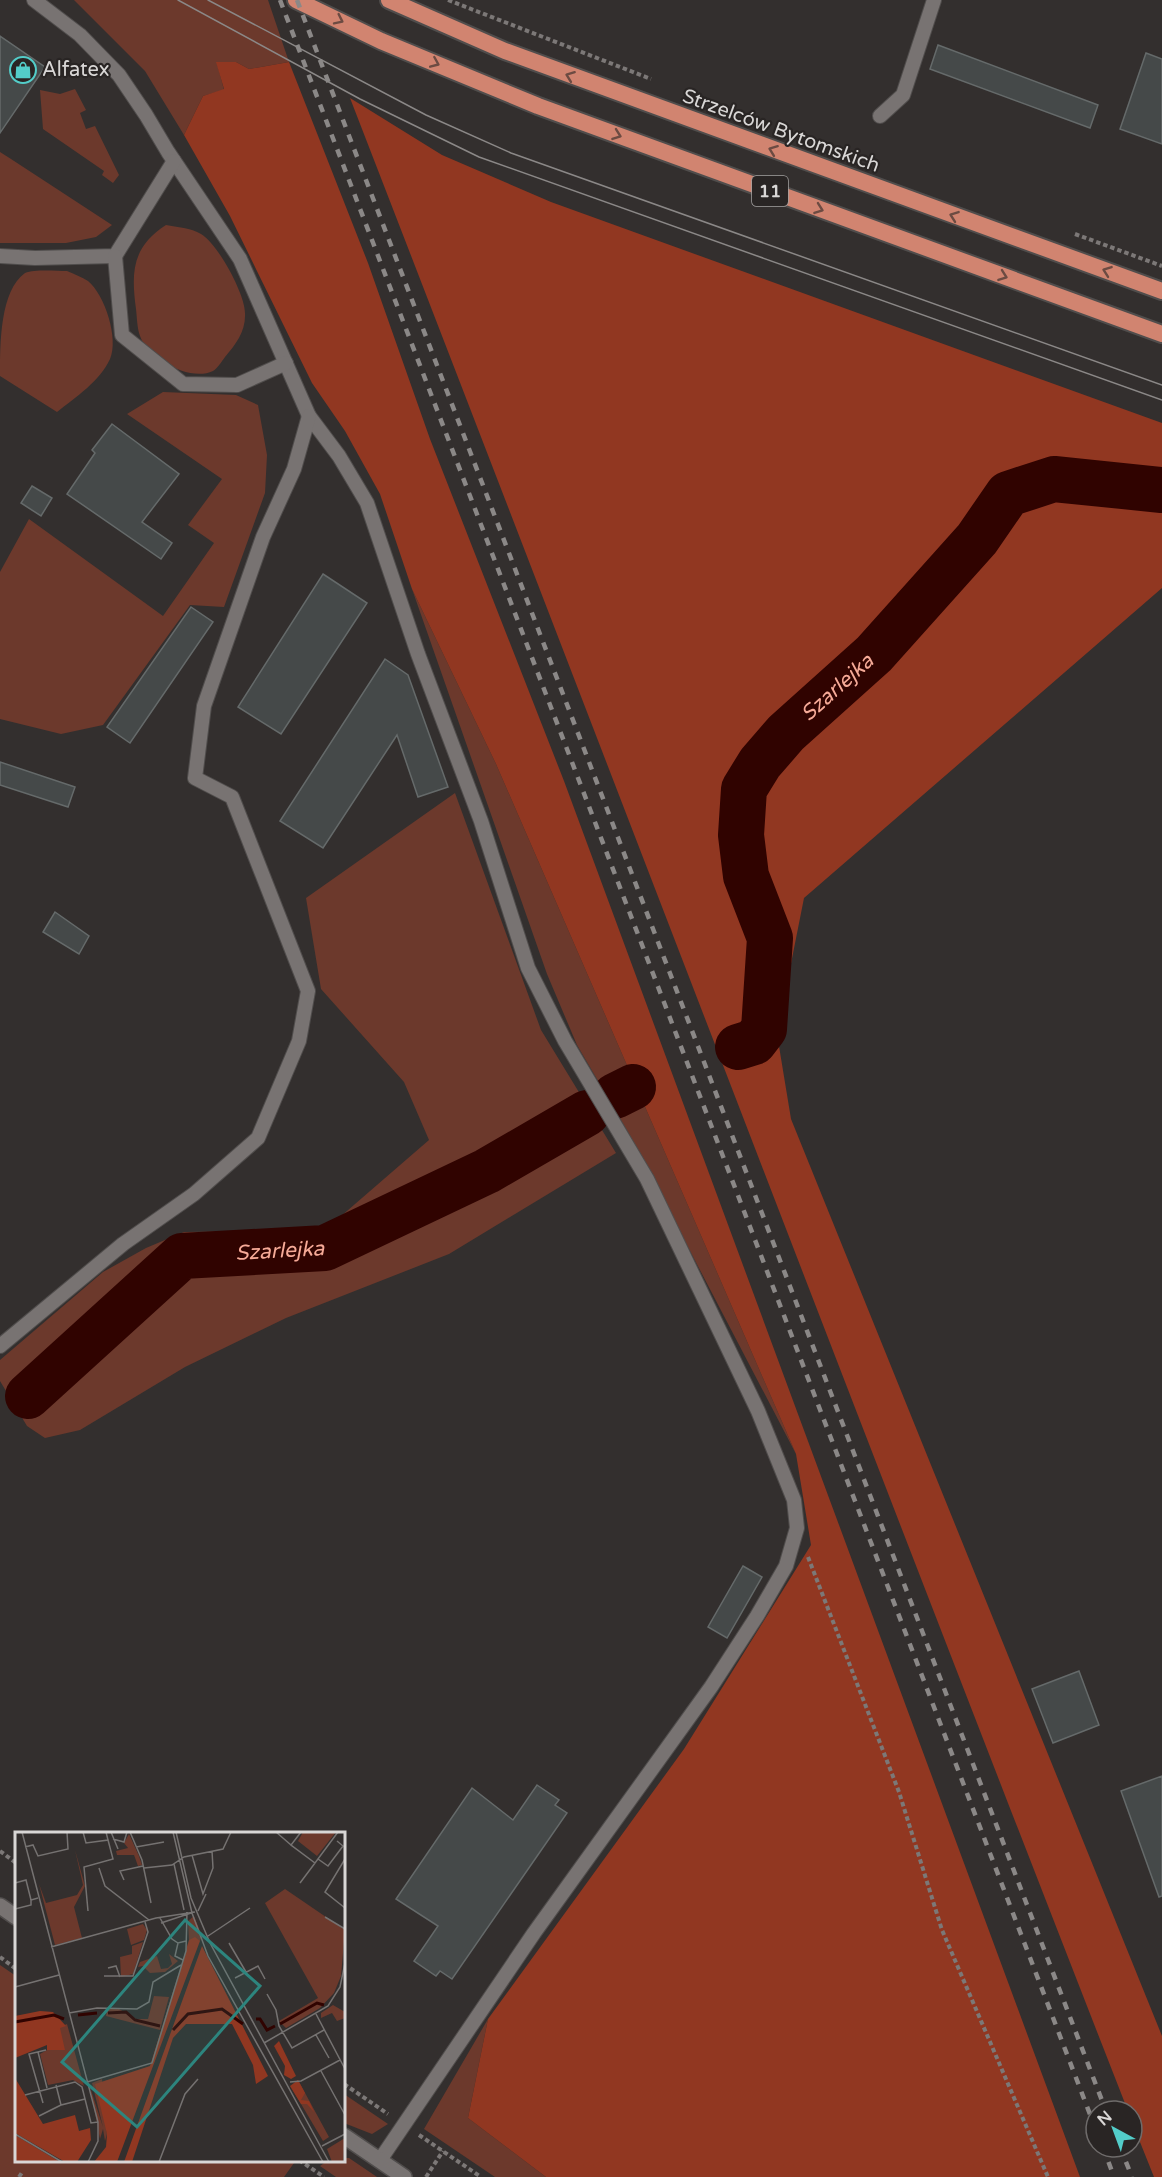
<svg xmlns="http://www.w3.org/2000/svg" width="1162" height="2177" font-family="'Varela Round',sans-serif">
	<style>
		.green { fill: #6c392c }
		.forest { fill: #913721 }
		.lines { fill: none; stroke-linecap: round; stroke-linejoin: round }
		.river { stroke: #300300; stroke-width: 46 }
		.building { fill: #454949; stroke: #656a6a; stroke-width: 1.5 }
		.service-casing { stroke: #504d4c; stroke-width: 16 }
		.minor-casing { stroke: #504d4c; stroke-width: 18 }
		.trunk-casing { stroke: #504d4c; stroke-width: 20 }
		.path { stroke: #7c7877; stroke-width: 4; stroke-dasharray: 4.5 3; stroke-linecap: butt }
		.service { stroke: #787372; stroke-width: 14 }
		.minor { stroke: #787372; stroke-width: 15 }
		.trunk { stroke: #d18470; stroke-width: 16 }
		.tram { stroke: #8b8887; stroke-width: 1.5 }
		.rail { stroke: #8b8887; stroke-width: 4.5; stroke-dasharray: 8 8; stroke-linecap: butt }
		.oneway { stroke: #6c4b42 }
		.labels { text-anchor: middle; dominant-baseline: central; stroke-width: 4.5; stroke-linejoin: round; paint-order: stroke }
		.shield { fill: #292524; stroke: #a4a2a1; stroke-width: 1.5 }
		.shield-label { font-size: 18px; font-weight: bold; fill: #d9d7d6 }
		.poi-label { font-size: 20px; fill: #d9d7d6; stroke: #292524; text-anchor: start }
		.street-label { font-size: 20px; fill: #d9d7d6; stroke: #292524 }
		.water-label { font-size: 21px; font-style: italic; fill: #f6aa97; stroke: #292524 }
		.inset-river { fill: none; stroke: #300300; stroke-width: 3 }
		.inset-road { fill: none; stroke: #757271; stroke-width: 1.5 }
		.view { fill: #2d857e; fill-opacity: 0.15; stroke: #2d857e; stroke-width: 3 }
		.inset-edge { fill: none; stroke: #d9d7d6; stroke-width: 3 }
	</style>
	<rect width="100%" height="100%" fill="#332f2e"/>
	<g class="green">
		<polygon points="74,0 268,0 289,62 249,69 236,62 217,63 224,90 203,96 184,135 145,71"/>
		<polygon points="75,89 86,110 80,113 86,129 95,126 119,175 113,183 102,175 104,171 43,129 40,90 60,94"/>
		<polygon points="0,152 11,159 112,225 96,237 66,243 0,243"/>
		<path d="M166,225C177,227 191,228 201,234C218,244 245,294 245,313C246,331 236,344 225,357C222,361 217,369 213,371C190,382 148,359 140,336C137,328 137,317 136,309C131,272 132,247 166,225Z"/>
		<path d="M67,271C74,274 82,277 88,281C105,295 119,339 110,359C100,381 76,397 57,412L0,376C0,343 0,291 25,273C35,269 56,271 67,271Z"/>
		<polygon points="163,392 236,395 258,405 267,455 265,493 224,607 190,605 103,725 61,734 0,719 0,572 29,519 163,616 214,543 188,525 222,479 127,414"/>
		<polygon points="412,589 496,764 796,1454 629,1134 577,1045 547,974"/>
		<polygon points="455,793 541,1030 616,1153 449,1254 286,1318 185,1367 80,1430 45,1438 27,1426 0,1381 0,1360 103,1272 146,1248 184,1232 325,1230 429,1140 404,1082 321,989 306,898"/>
		<polygon points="0,1965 16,1976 16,2160 290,2160 294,2163 284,2177 0,2177"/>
		<polygon points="488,2019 468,2118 546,2177 495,2177 424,2129"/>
		<polygon points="344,2094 388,2124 372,2134 344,2123"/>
		<polygon points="344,2158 349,2158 377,2177 336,2177 320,2166 327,2161 344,2160"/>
	</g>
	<g class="forest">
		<polygon points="216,62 236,62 249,69 289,62 368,263 430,439 564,781 1080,2177 546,2177 468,2118 488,2019 684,1749 811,1545 796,1454 496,764 412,589 380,494 345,431 312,383 230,216 184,135 203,96 224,89"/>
		<path d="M350,98L442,155L551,202L1162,423V588L804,898L777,1034L791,1119L1162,2036V2177H1154L1132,2122V2111H1128C866,1441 610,769 350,98Z"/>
	</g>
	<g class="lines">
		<g class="river">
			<path id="s1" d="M738,1047L754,1042L764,1029L770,938L746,876L741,835L744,789L760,763L786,733L874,654L977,539L1008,494L1054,479L1162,490"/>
			<polyline points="615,1096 633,1087"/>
			<path id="s2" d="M28,1396L182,1256L325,1248L487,1171L587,1113"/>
		</g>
	</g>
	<g class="building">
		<polygon points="0,36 45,67 0,133"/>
		<polygon points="938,45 1098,105 1090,128 930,69"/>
		<polygon points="1146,53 1162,59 1162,144 1120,129"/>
		<polygon points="112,424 179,474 142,522 172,543 161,559 67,494 95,453 92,450"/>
		<polygon points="32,486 52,498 41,516 21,503"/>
		<polygon points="323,574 367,603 281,734 238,707"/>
		<polygon points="191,607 213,622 130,743 107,727"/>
		<polygon points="385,659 408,675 448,787 418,797 397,735 323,848 280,821"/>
		<polygon points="0,762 75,787 68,807 0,785"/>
		<polygon points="55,912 89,936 79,954 43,932"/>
		<polygon points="743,1566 762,1577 727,1638 708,1627"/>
		<polygon points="1079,1671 1099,1725 1053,1743 1032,1689"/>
		<polygon points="1162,1776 1162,1896 1159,1897 1121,1791"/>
		<polygon points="537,1785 559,1800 555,1805 567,1813 452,1979 440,1971 436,1976 414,1961 438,1926 396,1899 472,1788 513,1820"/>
	</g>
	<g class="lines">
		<defs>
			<g id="service">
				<polyline points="34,0 80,35 119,75 146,115 168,152 240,259 309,416 339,456 367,503 418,654 481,821 528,968 565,1041 647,1179 758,1411 794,1500 797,1528 786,1566 757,1616 711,1687 534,1933 380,2160"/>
				<polyline points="880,116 903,95 934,0"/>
				<polyline points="0,256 35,258 115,256 174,161"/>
				<polyline points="115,256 122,335 183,384 237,385 286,363"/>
				<polyline points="0,1346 123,1244 194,1194 258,1138 299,1041 308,991 232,797 195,778 204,706 263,537 294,469 309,416"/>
			</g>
			<g id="minor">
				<polyline points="0,1906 16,1917"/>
				<polyline points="344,2136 404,2177"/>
			</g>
			<g id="trunk">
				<polyline points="296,0 381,41 538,106 1162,334"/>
				<polyline points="389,0 505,51 1162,291"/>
			</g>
		</defs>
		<use href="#service" class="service-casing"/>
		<use href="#minor" class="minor-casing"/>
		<use href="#trunk" class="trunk-casing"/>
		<g class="path">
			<polyline points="448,0 651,79"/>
			<polyline points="1075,234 1162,266"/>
			<polyline points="808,1557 899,1792 942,1930 1048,2177"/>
			<polyline points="0,1851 16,1863"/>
			<polyline points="0,1957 16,1969"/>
			<polyline points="344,2084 388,2114"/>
			<polyline points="419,2135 481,2177"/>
			<polyline points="299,2160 324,2177"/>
			<polyline points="19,2177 23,2171"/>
			<polyline points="426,2177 443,2151"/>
		</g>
		<use href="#service" class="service"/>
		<use href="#minor" class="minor"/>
		<use href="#trunk" class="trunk"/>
		<g class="tram">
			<polyline points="178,0 360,99 479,157 1162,400"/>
			<polyline points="208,0 426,115 511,153 1162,385"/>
		</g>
		<g class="rail">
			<polyline points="280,0 1096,2130"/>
			<polyline points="297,0 1106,2111"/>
			<polyline points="1103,2147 1114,2177"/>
			<polyline points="1120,2147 1132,2177"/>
		</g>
	</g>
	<defs><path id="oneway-chevron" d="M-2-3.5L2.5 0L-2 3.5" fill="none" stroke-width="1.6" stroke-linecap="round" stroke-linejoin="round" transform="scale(1.5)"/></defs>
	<g class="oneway">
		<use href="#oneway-chevron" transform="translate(339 20) rotate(26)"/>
		<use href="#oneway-chevron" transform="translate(435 63) rotate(23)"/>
		<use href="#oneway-chevron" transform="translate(570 76) rotate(-159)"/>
		<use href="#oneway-chevron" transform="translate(617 135) rotate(20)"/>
		<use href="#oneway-chevron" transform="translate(773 150) rotate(-159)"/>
		<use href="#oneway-chevron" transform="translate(819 209) rotate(20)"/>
		<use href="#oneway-chevron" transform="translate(954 216) rotate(-160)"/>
		<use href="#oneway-chevron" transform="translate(1107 271) rotate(-160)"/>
		<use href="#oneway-chevron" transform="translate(1003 276) rotate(20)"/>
	</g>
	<defs>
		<symbol id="shop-ring" viewBox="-11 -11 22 22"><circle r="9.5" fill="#292524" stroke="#53cdc9" stroke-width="1.5"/><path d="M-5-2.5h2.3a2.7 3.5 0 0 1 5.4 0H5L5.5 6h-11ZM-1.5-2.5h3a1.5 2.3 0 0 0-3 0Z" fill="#53cdc9"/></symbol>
	</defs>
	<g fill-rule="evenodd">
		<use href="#shop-ring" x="8" y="55" width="30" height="30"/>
	</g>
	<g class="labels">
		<rect class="shield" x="752" y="176" width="36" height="30" rx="4.5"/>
		<g class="shield-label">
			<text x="770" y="191">11</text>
		</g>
		<g class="poi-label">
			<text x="42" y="70">Alfatex</text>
		</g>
		<g class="street-label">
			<text transform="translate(781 131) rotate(20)">Strzelców Bytomskich</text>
		</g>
		<g class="water-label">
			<text stroke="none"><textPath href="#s1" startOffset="417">Szarlejka</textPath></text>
			<text stroke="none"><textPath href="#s2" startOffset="306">Szarlejka</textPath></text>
		</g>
	</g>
	<g transform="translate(15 1832)">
		<rect width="330" height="330" fill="#332f2e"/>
		<path d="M288,0H321L302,24L283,9ZM114,2L124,24L127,33L123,34L119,23H102L101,19L113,16L109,11ZM60,18L70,54L59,75L67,106L40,113L24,52L31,71L62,63L68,53ZM270,57L330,98L326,144L319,161L305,176L271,196L264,189L303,166L250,71ZM179,84L187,104L185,109L174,108L173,89ZM128,92L132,98L129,108L116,113L112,97ZM128,110L118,142L106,145L105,125L117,122V114ZM154,122L163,129L150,140L135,141L128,134L123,135L125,130L142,124L146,137L153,136L157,132ZM139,164L154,165L145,198L91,184L92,177H104L121,187H133ZM318,173L330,180V186L322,189L317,181L306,186V181ZM52,192L69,254L58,248L33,253L25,222L32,218L45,195ZM87,247L92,302L90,309L88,297L85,307L75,255L88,295L77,251ZM283,248L314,305L308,309L276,255ZM330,306L328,330H317L312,317Z" fill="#6c392c"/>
		<path d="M180,105L185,109L102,330H79L91,315L92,302L80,252L135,234L174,108ZM187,114L253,244L241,252L238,233L217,192H171L158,206L117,330H109ZM25,179L38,180L51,194L45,196L50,218H32V213L0,226V184ZM264,209L281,244L276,247L269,243L270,234L259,214ZM0,246L28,292L60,283L64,299L75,296L76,308L62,330H50L0,301ZM283,248L290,261L286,268L294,269L299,280L292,272H286L275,254ZM0,303L45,330H0Z" fill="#913721"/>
		<path class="inset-river" d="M93,181L111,180L120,188L145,194M63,183L82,181M241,187H245L252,198L260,194M0,190L39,183L49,187M265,192L302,171L309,173M158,198L173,182L207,177L228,192"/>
		<path class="inset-road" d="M7,0L83,290V309L73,330M68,0L71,11L93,8L91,0M96,0L103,17M115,0L127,28L136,71M158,0L177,81L193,124L308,330M161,0L176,66L195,111L314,330M261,0L276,13M286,0L276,13L300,31L323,0M98,7L109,10L112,0M10,15L18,13L23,24L53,17L52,0M121,15L149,10M177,23L188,62L198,36L197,19M303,27L313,34L328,14L322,9M330,27L310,60L330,76M159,32L169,78M84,36L90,54L134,88M129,36L157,33L169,25L208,17L216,0M109,48L105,39L128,34M0,51L11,48L16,68M285,51L300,31M0,77L16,73V68L23,66M73,79L69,35L98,27L93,8M183,79L191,62M310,85L330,97M145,86L157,107L163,111L171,109M146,91L179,80M193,104L235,76M163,111L160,124L168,128M214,111L231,140M36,115L141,86L180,80M93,136L101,134L105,145M89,144H118L133,100L130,90M220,146L243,134L250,147M0,155L44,143M252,162L261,178L264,194L277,216L309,198M54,181L82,176L122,177L134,170L138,150L166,133M301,182L330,237M301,203L314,226M249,211L313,174L325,155L330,131M23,220L32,256M306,239L330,283M72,250L137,231L171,119L172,80M275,250L286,249L325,228M41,253L46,273L70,267M10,263L60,250L67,255L76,291L83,290M28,271L14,222L31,218M24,284L46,273M0,302L47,330M307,314L330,302M144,330L170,262L183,247"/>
		<path class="view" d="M170,88L245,154L122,295L47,230Z"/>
		<rect width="330" height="330" class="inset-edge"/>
	</g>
	<g transform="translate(1114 2129) rotate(319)"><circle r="28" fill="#292524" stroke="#6f6c6b" stroke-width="1.5"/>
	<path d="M0-4.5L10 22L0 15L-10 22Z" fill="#53cdc9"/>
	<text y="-9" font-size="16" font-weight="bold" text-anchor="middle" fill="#d9d7d6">N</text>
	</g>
</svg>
